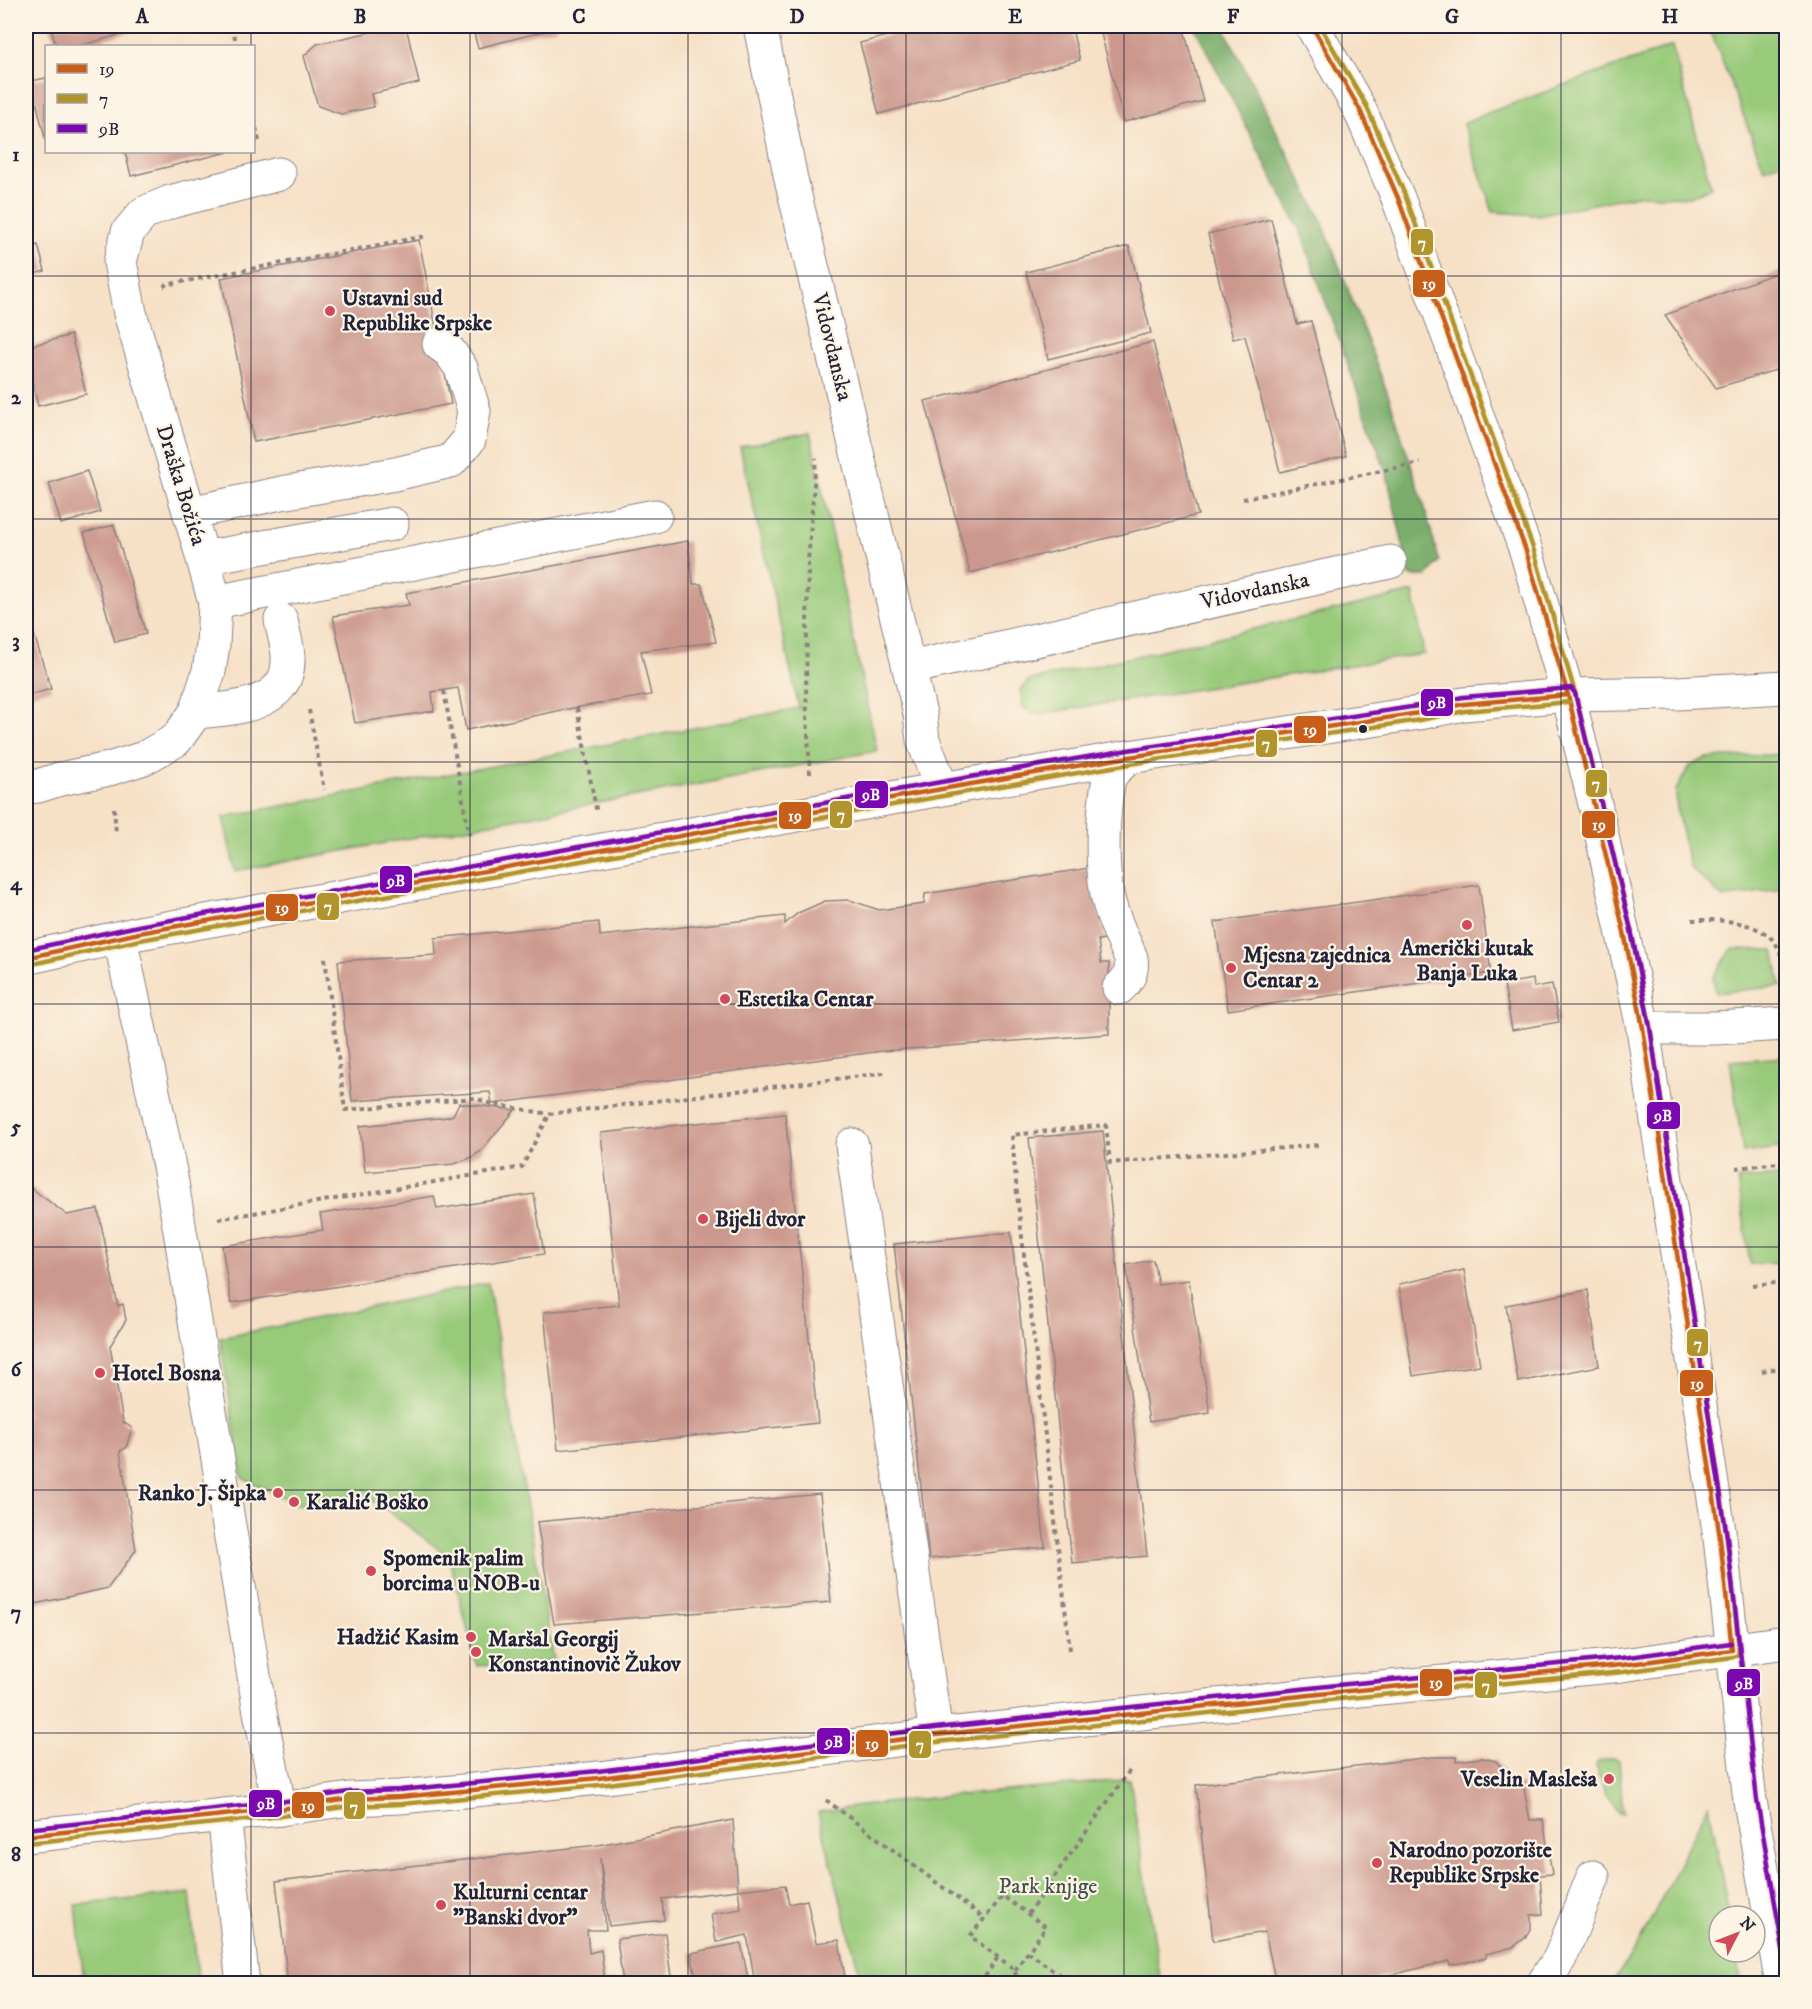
<svg xmlns="http://www.w3.org/2000/svg" width="1812" height="2009" font-family="'IM FELL DW Pica',serif">
	<style>
		.green { fill: #98ca7a; stroke: #5d765a; stroke-width: 1.5 }
		.forest { fill: #7aae6a; stroke: #4e6852; stroke-width: 1.5 }
		.building { fill: #cc988d }
		.lines { fill: none; stroke-linecap: round; stroke-linejoin: round }
		.minor-casing { stroke: #8c8180; stroke-width: 35 }
		.major-casing { stroke: #8c8180; stroke-width: 35 }
		.path { stroke: #8c8180; stroke-width: 4; stroke-dasharray: 4.5 4.5; stroke-linecap: butt }
		.minor { stroke: #fff; stroke-width: 33 }
		.major { stroke: #fff; stroke-width: 33 }
		.bus-1-casing { stroke: #fcf5e5; stroke-width: 9 }
		.bus-2-casing { stroke: #fcf5e5; stroke-width: 9 }
		.bus-3-casing { stroke: #fcf5e5; stroke-width: 9 }
		.bus-1 { stroke: #c75f1a; stroke-width: 4.5 }
		.bus-2 { stroke: #b2942d; stroke-width: 4.5 }
		.bus-3 { stroke: #7b07b0; stroke-width: 4.5 }
		.grid { fill: none; stroke: #22223b; stroke-width: 1.5; stroke-opacity: 0.55 }
		.poi-dot { fill: #d1495b; stroke: #fcf5e5; stroke-width: 2 }
		.bus-dot { fill: #22223b; stroke: #fcf5e5; stroke-width: 2 }
		.labels { text-anchor: middle; dominant-baseline: central; stroke-width: 4.5; stroke-linejoin: round; paint-order: stroke }
		.poi-label { font-size: 22px; font-weight: bold; fill: #22223b; stroke: #fcf5e5; text-anchor: start }
		.street-label { font-size: 22px; fill: #22223b; stroke: #fcf5e5 }
		.park-label { font-size: 22px; fill: #45544e; stroke: #fcf5e5 }
		.line-badge { stroke: #fcf5e5; stroke-width: 2 }
		.badge-label { font-size: 16px; text-anchor: middle; font-weight: bold; fill: #fff }
		.neatline { fill: none; stroke: #22223b; stroke-width: 2 }
		.grid-label { font-size: 20px; text-anchor: middle; font-weight: bold; fill: #22223b }
	</style>
	<rect width="100%" height="100%" fill="#fcf5e5"/>
	<filter id="ink" filterUnits="userSpaceOnUse"><feTurbulence type="fractalNoise" baseFrequency=".0167" numOctaves="2"/><feDisplacementMap in="SourceGraphic" scale="12" xChannelSelector="R" yChannelSelector="G"/><feConvolveMatrix kernelMatrix="1 2 1 2 8 2 1 2 1" color-interpolation-filters="sRGB"/></filter>
	<filter id="wash" filterUnits="userSpaceOnUse"><feTurbulence type="fractalNoise" baseFrequency=".008" numOctaves="4" result="noise"/><feDisplacementMap in="SourceGraphic" scale="24" xChannelSelector="R" yChannelSelector="G"/><feGaussianBlur stdDeviation="1.35" result="paint"/><feColorMatrix in="noise" values="0 0 0 0 0 0 0 0 0 0 0 0 0 0 0 0 0 1.4 0 .05"/><feComposite in="paint" operator="in"/></filter>
	<g filter="url(#wash)">
		<rect width="100%" height="100%" fill="#f6e0c6"/>
		<g class="green">
			<polygon points="1729,26 1786,26 1786,160 1764,169 1711,32"/>
			<polygon points="1672,46 1711,187 1690,197 1638,195 1537,215 1493,212 1463,124 1490,112"/>
			<polygon points="810,433 877,751 235,871 223,817 799,708 740,447"/>
			<polygon points="1413,592 1424,654 1051,712 1033,714 1022,706 1021,690 1028,681"/>
			<polygon points="1786,754 1786,888 1723,898 1690,867 1677,811 1676,790 1689,767 1706,758"/>
			<polygon points="1732,949 1774,950 1781,986 1716,993 1713,978"/>
			<polygon points="1786,1056 1786,1147 1743,1153 1730,1060"/>
			<polygon points="1786,1176 1786,1263 1750,1264 1738,1179"/>
			<polygon points="488,1283 554,1661 477,1666 451,1565 447,1556 440,1550 376,1502 351,1497 299,1505 242,1478 220,1338"/>
			<polygon points="1614,1758 1619,1760 1623,1814 1619,1813 1605,1794 1596,1765 1598,1761"/>
			<path d="M1130,1779L1161,1983H862L818,1812C921,1796 1026,1791 1130,1779Z"/>
			<polygon points="1709,1804 1729,1916 1719,1916 1719,1952 1735,1952 1741,1983 1612,1983 1638,1945"/>
			<polygon points="190,1893 198,1983 84,1983 76,1905"/>
		</g>
		<polygon class="forest" points="1194,26 1223,26 1322,221 1389,397 1424,505 1439,561 1427,576 1410,576 1387,475 1301,233"/>
		<g id="blocks">
			<g class="building">
				<polygon points="50,26 151,26 79,46 56,46"/>
				<polygon points="397,26 406,26 419,83 371,94 374,107 341,114 318,106 304,56 317,44"/>
				<polygon points="472,26 557,26 557,28 478,48"/>
				<polygon points="926,26 1071,26 1080,60 879,114 860,43"/>
				<polygon points="1099,26 1183,26 1203,101 1124,122"/>
				<polygon points="46,78 46,142 31,81"/>
				<polygon points="125,152 228,152 131,176"/>
				<polygon points="1271,219 1297,324 1311,321 1346,456 1280,472 1245,336 1233,339 1208,234"/>
				<polygon points="419,240 451,404 254,442 221,278"/>
				<polygon points="38,245 45,271 26,276 26,248"/>
				<polygon points="1129,246 1151,333 1048,359 1026,272"/>
				<polygon points="1786,269 1786,367 1716,388 1665,315"/>
				<polygon points="71,335 86,394 38,406 26,358 26,347"/>
				<polygon points="1153,342 1198,515 970,573 925,401"/>
				<polygon points="87,471 100,512 61,524 49,483"/>
				<polygon points="114,525 146,634 115,642 84,533"/>
				<polygon points="688,541 693,584 701,584 705,596 716,642 641,651 651,695 562,710 466,730 458,688 432,692 434,711 355,723 333,616 409,605 406,593"/>
				<polygon points="26,609 51,689 26,696"/>
				<polygon points="1089,868 1105,939 1098,940 1101,963 1109,963 1109,1034 882,1051 492,1104 490,1092 352,1101 338,961 436,955 435,938 599,922 600,936 785,916 785,924 798,913 825,901 850,900 879,910 924,904 925,894"/>
				<polygon points="1479,885 1491,973 1228,1010 1215,922"/>
				<polygon points="1533,979 1534,987 1552,984 1559,1022 1512,1030 1504,984"/>
				<polygon points="459,1103 515,1110 480,1152 468,1159 454,1164 365,1172 360,1126 448,1117 453,1115"/>
				<polygon points="785,1114 818,1423 558,1450 544,1312 619,1305 601,1133"/>
				<polygon points="1103,1131 1147,1556 1072,1563 1029,1138"/>
				<polygon points="26,1184 67,1215 98,1209 118,1306 123,1304 126,1320 110,1346 123,1422 132,1428 126,1448 120,1451 136,1550 108,1588 26,1606"/>
				<polygon points="534,1194 544,1254 231,1303 222,1246 323,1230 320,1214 434,1196 437,1209"/>
				<polygon points="1011,1232 1045,1547 929,1559 894,1244"/>
				<polygon points="1153,1260 1158,1284 1189,1280 1210,1413 1149,1422 1126,1265"/>
				<polygon points="1464,1270 1480,1365 1413,1376 1399,1284"/>
				<polygon points="1588,1290 1599,1366 1518,1382 1506,1305"/>
				<polygon points="820,1494 831,1602 554,1624 537,1522"/>
				<polygon points="1432,1757 1456,1757 1456,1761 1482,1758 1496,1761 1504,1771 1510,1785 1523,1784 1530,1820 1543,1820 1552,1874 1540,1875 1543,1914 1531,1915 1531,1927 1525,1938 1513,1947 1486,1954 1486,1958 1450,1965 1449,1961 1354,1984 1276,1984 1265,1932 1213,1941 1196,1785"/>
				<polygon points="733,1820 738,1890 662,1899 664,1920 609,1926 600,1858 606,1930 587,1930 589,1953 601,1950 605,1982 615,1980 616,1984 288,1984 276,1881 598,1845"/>
				<polygon points="785,1885 789,1904 807,1900 816,1943 839,1940 846,1984 755,1984 747,1935 716,1942 711,1914 741,1909 738,1890"/>
				<polygon points="665,1933 672,1984 623,1984 617,1939"/>
				<polygon points="741,1943 749,1984 697,1984 691,1953"/>
			</g>
		</g>
	</g>
	<g filter="url(#ink)">
		<use href="#blocks" fill-opacity="0" stroke="#8c8180" stroke-width="1.5"/>
		<g class="lines">
			<defs>
				<g id="minor">
					<polyline points="760,26 791,179 909,668 920,714 923,740 942,789"/>
					<polyline points="190,513 281,493 395,474 451,461 469,440 474,411 461,368 450,352 439,344"/>
					<polyline points="203,558 392,524"/>
					<polyline points="215,602 655,516"/>
					<polyline points="909,668 1390,562"/>
					<path d="M196,712C229,709 288,707 288,661C289,648 283,633 281,620"/>
					<polyline points="26,787 38,786 60,779 109,769 144,758 176,740 196,712 209,671 213,645 215,602 199,545 130,313 120,262 128,232 144,213 170,202 279,174"/>
					<polyline points="120,938 170,1171 260,1712 280,1809"/>
					<path d="M1119,988C1129,979 1133,972 1131,958C1124,941 1115,924 1110,906C1100,873 1102,813 1109,779L1113,772L1129,757"/>
					<polyline points="1643,1028 1715,1028 1786,1024"/>
					<polyline points="852,1145 936,1735"/>
					<polyline points="224,1815 243,1984"/>
					<polyline points="1543,1984 1560,1958 1593,1877"/>
				</g>
				<g id="major">
					<polyline points="1312,26 1359,108 1398,198 1448,335 1526,551 1568,695 1596,808 1643,1028 1720,1538 1750,1801 1782,1984"/>
					<polyline points="26,958 139,933 942,789 1129,757 1419,713 1464,704 1568,695 1677,693 1786,687"/>
					<polyline points="26,1836 280,1809 350,1799 400,1797 599,1778 936,1735 1338,1692 1622,1665 1786,1642"/>
				</g>
			</defs>
			<use href="#minor" class="minor-casing"/>
			<use href="#major" class="major-casing"/>
			<g class="path">
				<polyline points="232,26 237,46"/>
				<polyline points="800,30 816,26"/>
				<polyline points="254,119 259,141"/>
				<polyline points="166,287 165,285 427,236"/>
				<polyline points="1243,499 1420,463"/>
				<polyline points="444,691 469,835"/>
				<polyline points="577,708 597,814"/>
				<polyline points="309,710 324,790"/>
				<polyline points="810,774 806,694 808,562 816,458"/>
				<polyline points="114,808 116,834"/>
				<path d="M1692,920C1718,920 1751,919 1772,939C1782,948 1784,969 1786,982"/>
				<polyline points="325,958 345,1110 475,1098 492,1104 549,1114 885,1073"/>
				<polyline points="1736,1168 1786,1162"/>
				<polyline points="218,1219 522,1167 549,1115"/>
				<polyline points="1753,1285 1786,1282"/>
				<polyline points="1762,1371 1786,1367"/>
				<polyline points="1070,1650 1017,1194 1012,1135 1106,1125 1110,1163 1319,1145"/>
				<polyline points="826,1800 984,1918"/>
				<polyline points="1028,1914 1130,1770"/>
				<polyline points="1028,1952 1072,1984"/>
				<polyline points="26,1965 28,1965 31,1984"/>
				<polyline points="1015,1970 1046,1927 1003,1896 970,1936 1015,1970 1017,1984"/>
				<polyline points="980,1984 998,1957"/>
			</g>
			<use href="#minor" class="minor"/>
			<use href="#major" class="major"/>
			<defs>
				<g id="bus-1">
					<polyline points="26,958 139,933 942,789 1129,757 1419,713 1464,704 1568,695"/>
					<polyline points="26,1836 280,1809 350,1799 400,1797 599,1778 936,1735 1338,1692 1622,1665 1732,1650 1720,1538 1643,1028 1624,932 1568,695 1526,551 1398,198 1359,108 1312,26"/>
				</g>
				<g id="bus-2">
					<polyline points="28,965 140,940 943,796 1130,764 1420,720 1465,711 1569,702"/>
					<polyline points="27,1843 281,1816 351,1806 401,1804 600,1785 937,1742 1339,1699 1623,1672 1733,1657 1738,1655 1739,1649 1727,1537 1650,1027 1631,930 1575,693 1533,548 1405,195 1366,105 1320,26"/>
				</g>
				<g id="bus-3">
					<polyline points="26,950 138,926 941,782 1128,750 1418,706 1463,697 1571,688 1575,693 1631,930 1650,1027 1727,1537 1757,1800 1786,1966"/>
					<polyline points="26,1829 279,1802 349,1792 399,1790 598,1771 935,1728 1337,1685 1621,1658 1731,1643"/>
				</g>
			</defs>
			<use href="#bus-1" class="bus-1-casing"/>
			<use href="#bus-2" class="bus-2-casing"/>
			<use href="#bus-3" class="bus-3-casing"/>
			<use href="#bus-1" class="bus-1"/>
			<use href="#bus-2" class="bus-2"/>
			<use href="#bus-3" class="bus-3"/>
		</g>
	</g>
	<path class="grid" d="M251,26V46M470,26V1984M688,26V1984M906,26V1984M1124,26V1984M1342,26V1984M1561,26V1984M251,152V1984M26,276H1786M26,519H1786M26,762H1786M26,1004H1786M26,1247H1786M26,1490H1786M26,1733H1786"/>
	<g class="poi-dot">
		<circle cx="330" cy="311" r="6"/>
		<circle cx="1467" cy="925" r="6"/>
		<circle cx="1231" cy="968" r="6"/>
		<circle cx="725" cy="999" r="6"/>
		<circle cx="703" cy="1219" r="6"/>
		<circle cx="100" cy="1373" r="6"/>
		<circle cx="278" cy="1493" r="6"/>
		<circle cx="294" cy="1502" r="6"/>
		<circle cx="371" cy="1571" r="6"/>
		<circle cx="471" cy="1637" r="6"/>
		<circle cx="476" cy="1652" r="6"/>
		<circle cx="1609" cy="1779" r="6"/>
		<circle cx="1377" cy="1863" r="6"/>
		<circle cx="441" cy="1905" r="6"/>
	</g>
	<circle class="bus-dot" cx="1363" cy="729" r="5"/>
	<g class="labels">
		<g class="poi-label">
			<text x="342" y="298">Ustavni sud<tspan x="342" dy="25">Republike Srpske</tspan></text>
			<text x="1467" y="948" text-anchor="middle">Američki kutak<tspan x="1467" dy="25">Banja Luka</tspan></text>
			<text x="1243" y="955">Mjesna zajednica<tspan x="1243" dy="25">Centar 2</tspan></text>
			<text x="737" y="999">Estetika Centar</text>
			<text x="715" y="1219">Bijeli dvor</text>
			<text x="112" y="1373">Hotel Bosna</text>
			<text x="266" y="1493" text-anchor="end">Ranko J. Šipka</text>
			<text x="306" y="1502">Karalić Boško</text>
			<text x="383" y="1558">Spomenik palim<tspan x="383" dy="25">borcima u NOB-u</tspan></text>
			<text x="459" y="1637" text-anchor="end">Hadžić Kasim</text>
			<text x="488" y="1639">Maršal Georgij<tspan x="488" dy="25">Konstantinovič Žukov</tspan></text>
			<text x="1597" y="1779" text-anchor="end">Veselin Masleša</text>
			<text x="1389" y="1850">Narodno pozorište<tspan x="1389" dy="25">Republike Srpske</tspan></text>
			<text x="453" y="1892">Kulturni centar<tspan x="453" dy="25">"Banski dvor"</tspan></text>
		</g>
		<g class="street-label">
			<text transform="translate(832 347) rotate(76)">Vidovdanska</text>
			<text transform="translate(181 485) rotate(73)">Draška Božića</text>
			<text transform="translate(1255 591) rotate(-12)">Vidovdanska</text>
		</g>
		<g class="park-label">
			<text x="1048" y="1886">Park knjige</text>
		</g>
	</g>
	<g class="line-badge">
		<rect x="1410" y="228" width="24" height="28" rx="6" fill="#b2942d"/>
		<rect x="1412" y="269" width="34" height="29" rx="6" fill="#c75f1a"/>
		<rect x="1420" y="688" width="34" height="29" rx="6" fill="#7b07b0"/>
		<rect x="1293" y="715" width="34" height="29" rx="6" fill="#c75f1a"/>
		<rect x="1255" y="729" width="23" height="29" rx="6" fill="#b2942d"/>
		<rect x="1585" y="769" width="23" height="29" rx="6" fill="#b2942d"/>
		<rect x="854" y="780" width="35" height="29" rx="6" fill="#7b07b0"/>
		<rect x="829" y="800" width="24" height="29" rx="6" fill="#b2942d"/>
		<rect x="778" y="801" width="34" height="29" rx="6" fill="#c75f1a"/>
		<rect x="1581" y="810" width="35" height="29" rx="6" fill="#c75f1a"/>
		<rect x="379" y="865" width="34" height="29" rx="6" fill="#7b07b0"/>
		<rect x="316" y="892" width="24" height="29" rx="6" fill="#b2942d"/>
		<rect x="265" y="893" width="34" height="29" rx="6" fill="#c75f1a"/>
		<rect x="1646" y="1101" width="35" height="29" rx="6" fill="#7b07b0"/>
		<rect x="1686" y="1328" width="23" height="29" rx="6" fill="#b2942d"/>
		<rect x="1679" y="1369" width="35" height="28" rx="6" fill="#c75f1a"/>
		<rect x="1419" y="1668" width="34" height="29" rx="6" fill="#c75f1a"/>
		<rect x="1726" y="1668" width="35" height="29" rx="6" fill="#7b07b0"/>
		<rect x="1474" y="1671" width="24" height="28" rx="6" fill="#b2942d"/>
		<rect x="816" y="1727" width="35" height="28" rx="6" fill="#7b07b0"/>
		<rect x="855" y="1729" width="34" height="29" rx="6" fill="#c75f1a"/>
		<rect x="908" y="1730" width="24" height="29" rx="6" fill="#b2942d"/>
		<rect x="248" y="1789" width="35" height="29" rx="6" fill="#7b07b0"/>
		<rect x="291" y="1791" width="34" height="28" rx="6" fill="#c75f1a"/>
		<rect x="343" y="1791" width="23" height="29" rx="6" fill="#b2942d"/>
	</g>
	<g class="badge-label">
		<text x="1422" y="248">7</text>
		<text x="1429" y="289">19</text>
		<text x="1437" y="708">9B</text>
		<text x="1310" y="735">19</text>
		<text x="1266" y="749">7</text>
		<text x="1596" y="789">7</text>
		<text x="871" y="800">9B</text>
		<text x="841" y="820">7</text>
		<text x="795" y="821">19</text>
		<text x="1599" y="830">19</text>
		<text x="396" y="886">9B</text>
		<text x="328" y="912">7</text>
		<text x="282" y="913">19</text>
		<text x="1663" y="1121">9B</text>
		<text x="1698" y="1349">7</text>
		<text x="1697" y="1389">19</text>
		<text x="1436" y="1688">19</text>
		<text x="1744" y="1689">9B</text>
		<text x="1486" y="1691">7</text>
		<text x="834" y="1747">9B</text>
		<text x="872" y="1749">19</text>
		<text x="920" y="1750">7</text>
		<text x="266" y="1809">9B</text>
		<text x="308" y="1811">19</text>
		<text x="354" y="1812">7</text>
	</g>
	<rect width="1812" height="2009" fill="none" stroke="#fcf5e5" stroke-width="66"/>
	<rect x="45" y="45" width="210" height="108" fill="#fcf5e5" stroke="#a5a1a1" stroke-width="1.5"/>
	<rect x="57" y="64" width="30" height="9" fill="#c75f1a" stroke="#a5a1a1" stroke-width="1.5"/>
	<text x="99" y="75" font-size="18" fill="#22223b">19</text>
	<rect x="57" y="94" width="30" height="9" fill="#b2942d" stroke="#a5a1a1" stroke-width="1.5"/>
	<text x="99" y="105" font-size="18" fill="#22223b">7</text>
	<rect x="57" y="124" width="30" height="9" fill="#7b07b0" stroke="#a5a1a1" stroke-width="1.5"/>
	<text x="99" y="135" font-size="18" fill="#22223b">9B</text>
	<g transform="translate(1737 1934) rotate(48)"><circle r="28" fill="#fcf5e5" stroke="#a5a1a1" stroke-width="1.5"/>
	<path d="M0-4.5L10 22L0 15L-10 22Z" fill="#d1495b"/>
	<text y="-9" font-size="16" font-weight="bold" text-anchor="middle" fill="#22223b">N</text>
	</g>
	<rect x="33" y="33" width="1746" height="1943" class="neatline"/>
	<g class="grid-label">
		<text x="142" y="23">A</text>
		<text x="360" y="23">B</text>
		<text x="579" y="23">C</text>
		<text x="797" y="23">D</text>
		<text x="1015" y="23">E</text>
		<text x="1233" y="23">F</text>
		<text x="1452" y="23">G</text>
		<text x="1670" y="23">H</text>
		<text x="16" y="161">1</text>
		<text x="16" y="404">2</text>
		<text x="16" y="647">3</text>
		<text x="16" y="890">4</text>
		<text x="16" y="1133">5</text>
		<text x="16" y="1376">6</text>
		<text x="16" y="1619">7</text>
		<text x="16" y="1861">8</text>
	</g>
</svg>
